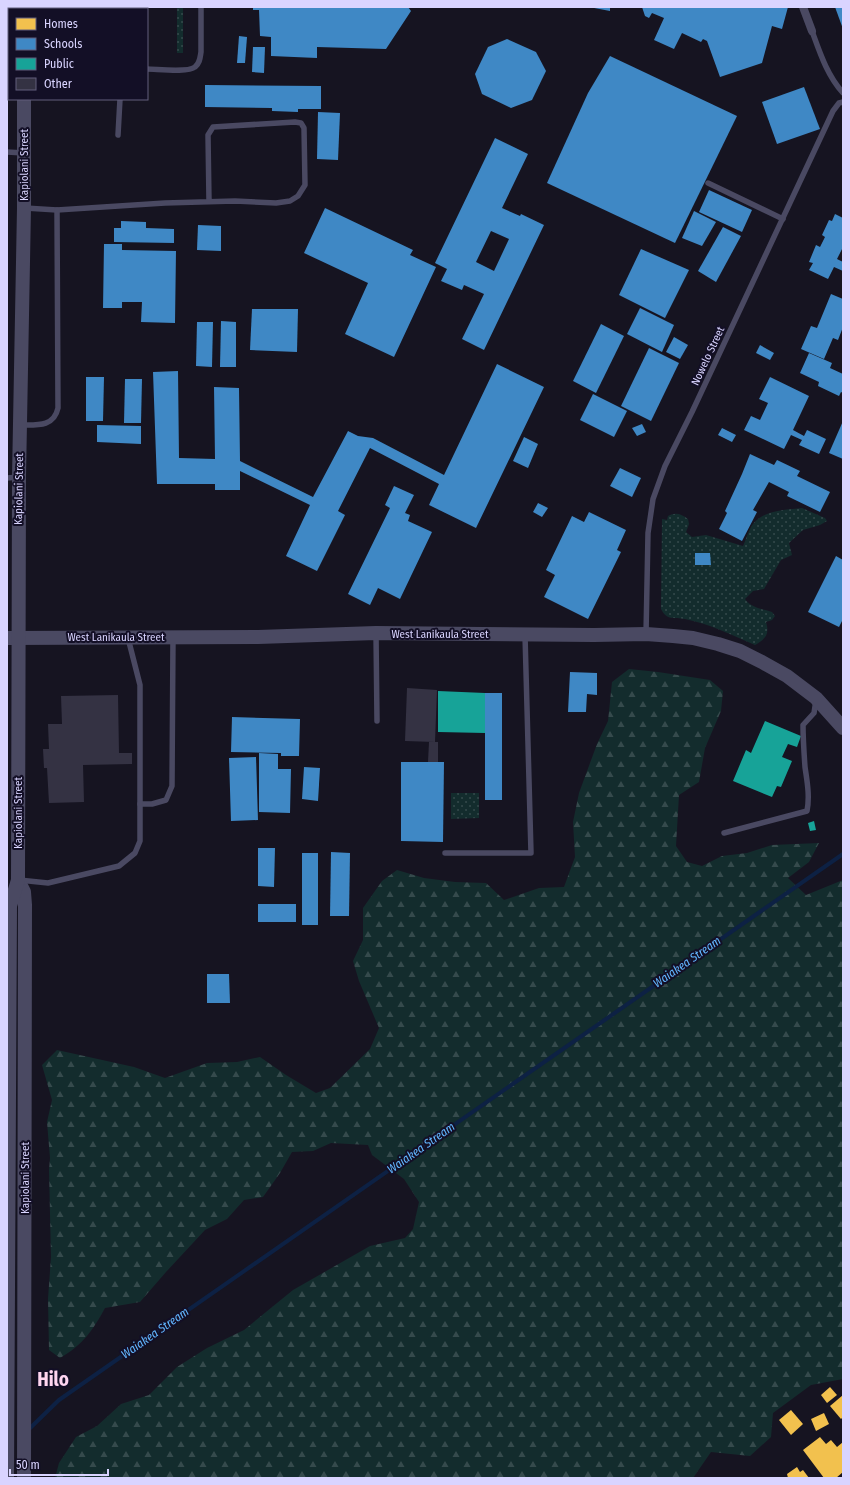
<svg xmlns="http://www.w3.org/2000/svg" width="850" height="1485" font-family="'Fira Sans Condensed',sans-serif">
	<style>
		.green { fill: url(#green-dots) }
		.forest { fill: url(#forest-firs) }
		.homes { fill: #f2c14e }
		.schools { fill: #3f88c5; fill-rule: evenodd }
		.public { fill: #17a398 }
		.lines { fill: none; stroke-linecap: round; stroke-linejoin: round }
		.stream { stroke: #0d2144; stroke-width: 4 }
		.building { fill: #343243 }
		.service { stroke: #4a4962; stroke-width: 5.5 }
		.pedestrian { stroke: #4a4962; stroke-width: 8 }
		.tertiary { stroke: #4a4962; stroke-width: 14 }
		.labels { text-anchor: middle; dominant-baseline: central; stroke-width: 4; stroke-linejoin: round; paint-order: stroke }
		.street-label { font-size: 11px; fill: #d9d4ff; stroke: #130f26 }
		.water-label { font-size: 12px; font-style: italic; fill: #62b6ff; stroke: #130f26 }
		.town-label { font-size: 19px; font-weight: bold; fill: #ffd6f0; stroke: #130f26 }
	</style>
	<defs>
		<pattern id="green-dots" width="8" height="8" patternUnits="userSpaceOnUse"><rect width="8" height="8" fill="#132c2d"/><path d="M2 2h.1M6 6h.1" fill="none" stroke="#354a4c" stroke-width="1.8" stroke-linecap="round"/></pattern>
		<pattern id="forest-firs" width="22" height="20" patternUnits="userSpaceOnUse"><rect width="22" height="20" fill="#132c2d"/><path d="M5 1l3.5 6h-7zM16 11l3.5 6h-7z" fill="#354a4c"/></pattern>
	</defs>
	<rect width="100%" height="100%" fill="#161421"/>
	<g class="green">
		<rect x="177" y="7" width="6" height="46"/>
		<path d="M802,508L825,518L827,521L820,525L803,530L789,543L792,555L781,560L764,589L753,591L745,599C751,608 763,609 772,612L775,616L772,620L766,622C770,635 765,639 755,645C732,635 710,624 685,619C674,617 667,621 661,609L662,519L667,520L668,516C676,512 681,514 688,519L689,524L686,532L692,537L706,535L743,546C746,540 747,534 750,529C759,510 784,510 802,508Z"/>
		<polygon points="451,793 479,793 479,818 451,819"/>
	</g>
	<path class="forest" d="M629,669L658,672L710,680L723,691L721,711L705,748L699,782L679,795L676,846L687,862L702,866L722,856L747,853L772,845L819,843L809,862L788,878L806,895L843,880V1379L811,1385L773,1413L771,1437L750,1456L711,1452L693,1478H55L59,1463L76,1437L97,1426L121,1404L149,1395L177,1367L207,1348L244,1330L293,1290L370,1246L405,1238L413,1229L419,1202L404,1179L372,1155L368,1145L331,1143L313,1151L292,1152L280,1173L263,1197L244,1200L227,1219L205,1230L166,1272L140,1302L105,1308C93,1330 83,1345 60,1358L49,1350L48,1299L51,1257L49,1170L50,1158L47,1122L52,1100L42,1065L57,1050L134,1067L165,1078L207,1063L237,1062L260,1057L286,1075L316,1093L330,1088L370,1049L379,1028L359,981L353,961L363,940V908L382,881L397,870L424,878L455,882L486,883L504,900L539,888L564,887L575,857L573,822L579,793L597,744L608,721L612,682Z"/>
	<g class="homes">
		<polygon points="830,1387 837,1395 827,1403 821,1395"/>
		<polygon points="843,1395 843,1417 841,1419 830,1406"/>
		<polygon points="791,1410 803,1424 791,1435 779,1420"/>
		<polygon points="824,1413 829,1424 816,1431 811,1419"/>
		<polygon points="820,1437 826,1444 831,1440 837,1447 843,1442 843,1470 842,1471 843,1472 836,1478 824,1478 803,1450"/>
		<polygon points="797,1467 800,1472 803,1470 809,1478 788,1478 787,1474"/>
	</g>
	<g class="schools">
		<polygon points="253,7 408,7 411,11 386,49 317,47 317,58 271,56 271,37 260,36 259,10 253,10"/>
		<polygon points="589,7 610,7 610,11"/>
		<polygon points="642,7 788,7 782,29 772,26 762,63 720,77 707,41 703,39 701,42 682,33 674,49 654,40 664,18 652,13 649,18 645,16"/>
		<polygon points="835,7 843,7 843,29"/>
		<polygon points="239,36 247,37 245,63 237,63"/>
		<polygon points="507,39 536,52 546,71 532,100 511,108 482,94 475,74 488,47"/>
		<polygon points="253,47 265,47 264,73 252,72"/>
		<polygon points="610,56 737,116 675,243 547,183 588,93"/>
		<polygon points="205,85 321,86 321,109 298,109 298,112 272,111 272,108 205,107"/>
		<polygon points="804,87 820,129 777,144 762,102"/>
		<polygon points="318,112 340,113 338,160 317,159"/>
		<path d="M495,138L528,154L502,208L520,216L521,214L544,225L484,350L462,339L484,294L464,285L462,290L441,281L447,269L435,263ZM491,231L509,239L494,271L476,262Z"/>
		<polygon points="709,190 752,210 742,232 699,212"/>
		<polygon points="325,208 413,250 410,255 436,267 394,357 345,334 368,283 304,253"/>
		<polygon points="694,211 716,222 702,246 682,238"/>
		<polygon points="835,214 843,218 843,247 837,259 843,262 843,271 834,267 828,279 809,270 813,263 809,262 816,245 820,247 825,237 822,235 829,220 832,221"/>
		<polygon points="121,221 146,222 146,228 174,229 174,243 114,242 114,228 121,228"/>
		<polygon points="198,225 221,226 221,251 197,250"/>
		<polygon points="723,227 741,236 716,282 698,271"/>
		<polygon points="104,244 122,244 122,250 176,251 175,323 141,322 142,302 122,302 122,308 103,308"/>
		<polygon points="641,249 689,270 665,318 619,295"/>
		<polygon points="831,294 843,299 843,327 838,340 833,338 824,359 801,349 811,326 817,328"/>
		<polygon points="640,308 674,325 662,352 627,334"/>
		<polygon points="252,309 298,309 297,352 250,350"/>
		<polygon points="221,321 236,322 236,367 220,367"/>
		<polygon points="197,322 213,322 212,367 196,366"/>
		<polygon points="601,324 624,336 596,393 573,381"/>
		<polygon points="674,337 688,345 680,359 666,352"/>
		<polygon points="760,345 774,353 770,360 756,353"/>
		<polygon points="649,348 679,363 651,421 621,406"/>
		<polygon points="809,353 832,363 830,368 843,374 843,393 841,392 839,396 818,386 819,382 800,373"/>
		<polygon points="497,364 544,387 476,528 429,505 439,484 370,448 338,511 345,515 317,571 286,556 310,505 240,471 240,490 215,490 215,484 157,484 153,372 178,371 179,458 215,459 214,387 239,388 240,461 313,497 348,431 358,436 373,438 444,475"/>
		<polygon points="86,377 104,377 103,421 86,421"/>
		<polygon points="770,377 809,396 793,430 804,436 807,430 826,439 819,454 799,445 802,440 791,435 784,449 744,430 751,416 760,420 768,403 759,399"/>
		<polygon points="125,379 142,379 141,423 124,423"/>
		<polygon points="593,394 627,411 614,437 580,420"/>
		<polygon points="843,421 843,459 829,453"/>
		<polygon points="642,424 646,432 637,436 632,428"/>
		<polygon points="97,425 141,426 141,444 97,442"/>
		<polygon points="722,428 736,435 732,442 718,435"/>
		<polygon points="524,437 538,444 528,468 513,461"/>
		<polygon points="750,454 774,465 777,460 800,471 797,476 830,492 820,512 787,496 789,492 769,482 753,510 757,512 742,541 719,529 727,513 725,511 742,474"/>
		<polygon points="620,468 641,478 632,497 610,486"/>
		<polygon points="394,486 414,495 405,513 410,515 408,521 432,532 400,599 378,588 370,605 348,594 390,508 385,505"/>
		<polygon points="538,503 548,508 542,517 533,512"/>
		<polygon points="589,512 626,530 617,550 621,552 588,619 544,597 555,575 546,570 572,516 584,522"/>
		<polygon points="695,553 710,553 711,565 695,565"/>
		<polygon points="836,556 843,560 843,619 839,627 808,612"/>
		<polygon points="570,672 597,673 597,695 587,694 586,712 568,712"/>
		<rect x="485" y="693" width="17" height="107"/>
		<polygon points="232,717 300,719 299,756 281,756 281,753 231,752"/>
		<polygon points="259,753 278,754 278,769 291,769 290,813 259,812"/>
		<polygon points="256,757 258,820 231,821 229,758"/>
		<polygon points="401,762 444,762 443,842 401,841"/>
		<polygon points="304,767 320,768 318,801 302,799"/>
		<polygon points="258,848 275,848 274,887 258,886"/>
		<polygon points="331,852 350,853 349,916 330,916"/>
		<rect x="302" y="853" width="16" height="72"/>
		<rect x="258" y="904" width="38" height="18"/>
		<polygon points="207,974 229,974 230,1003 207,1003"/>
	</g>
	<g class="public">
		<polygon points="438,691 485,693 485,733 438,732"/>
		<polygon points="765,721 801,736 797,747 788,744 782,757 792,761 781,787 777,786 772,797 733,781 746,750 751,753"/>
		<polygon points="814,821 816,830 810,831 808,823"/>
	</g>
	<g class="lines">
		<polyline class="stream" points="27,1431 59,1400 843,854"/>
	</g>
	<g class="building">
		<polygon points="407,688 437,690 435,742 405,741"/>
		<polygon points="118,695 119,753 132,753 132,764 83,765 84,802 49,803 47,768 44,768 43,749 49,749 48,724 62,724 61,696"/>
		<polygon points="429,742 438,742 438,762 428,762"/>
	</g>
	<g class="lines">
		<g class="service">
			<path d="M812,31C820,53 827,75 843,93"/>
			<path d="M147,69C157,69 188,73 195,67C200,63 200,58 201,52V7"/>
			<polyline points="118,135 120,99"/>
			<polyline points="7,152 24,153"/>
			<polyline points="708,183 783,219"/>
			<polyline points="25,208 57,210 165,203 235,201 276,203 290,201 298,196 305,185 304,128 301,123 295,122 213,127 208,135 209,201"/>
			<path d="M21,425C37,425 54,427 58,408L57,210"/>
			<polyline points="7,478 19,477"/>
			<polyline points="376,634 377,721"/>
			<polyline points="646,634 648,533 653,499 665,466 692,412 833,111 839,103 843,102"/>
			<polyline points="140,804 152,804 166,800 172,786 173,638"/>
			<path d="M724,833L807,811C810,796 807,781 805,767C804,753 803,739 803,725L814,713L816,700"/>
			<polyline points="445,853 531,853 525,635"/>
			<polyline points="19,880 48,883 119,866 135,853 140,841 140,685 128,638"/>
		</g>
		<polyline class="pedestrian" points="803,7 812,31"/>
		<g class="tertiary">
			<polyline points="23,7 23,9"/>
			<polyline points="7,638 258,637 376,633 594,635 646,634 673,636 693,638 718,644 740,651 762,662 787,676 816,698 843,728"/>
			<polyline points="18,880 24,892 25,905 24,1478"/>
			<polyline points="7,1478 10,906 18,880 19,477 24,208 24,99"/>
		</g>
	</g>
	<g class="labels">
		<g class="street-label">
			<text transform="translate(24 165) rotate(-90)">Kapiolani Street</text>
			<text transform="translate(708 356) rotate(-65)">Nowelo Street</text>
			<text transform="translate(19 489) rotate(-89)">Kapiolani Street</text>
			<text x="440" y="634">West Lanikaula Street</text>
			<text x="116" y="637">West Lanikaula Street</text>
			<text transform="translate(18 813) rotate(-90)">Kapiolani Street</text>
			<text transform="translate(25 1178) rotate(-90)">Kapiolani Street</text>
		</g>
		<g class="water-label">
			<text transform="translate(687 962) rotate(-35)">Waiakea Stream</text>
			<text transform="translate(421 1148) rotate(-35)">Waiakea Stream</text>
			<text transform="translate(155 1333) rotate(-35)">Waiakea Stream</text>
		</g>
		<g class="town-label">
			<text x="53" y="1379">Hilo</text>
		</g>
	</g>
	<rect width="850" height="1485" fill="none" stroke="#d9d4ff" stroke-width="16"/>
	<rect x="8" y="8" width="140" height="92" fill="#130f26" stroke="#625e7d"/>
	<rect x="16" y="18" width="20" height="12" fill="#f2c14e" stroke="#625e7d"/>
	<text x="44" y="28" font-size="12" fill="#d9d4ff">Homes</text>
	<rect x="16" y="38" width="20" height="12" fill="#3f88c5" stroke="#625e7d"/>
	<text x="44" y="48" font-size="12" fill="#d9d4ff">Schools</text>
	<rect x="16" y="58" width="20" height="12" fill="#17a398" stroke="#625e7d"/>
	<text x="44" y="68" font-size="12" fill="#d9d4ff">Public</text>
	<rect x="16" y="78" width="20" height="12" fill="#343243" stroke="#625e7d"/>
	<text x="44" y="88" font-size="12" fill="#d9d4ff">Other</text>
	<path d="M10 1469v6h98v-6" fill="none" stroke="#d9d4ff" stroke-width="2"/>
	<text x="16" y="1469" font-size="12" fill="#d9d4ff" stroke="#130f26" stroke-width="3" paint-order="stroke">50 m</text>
</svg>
